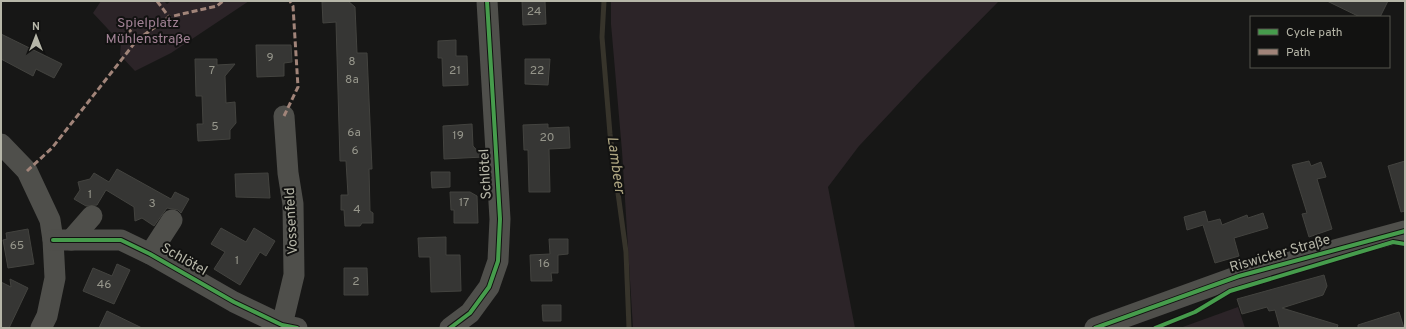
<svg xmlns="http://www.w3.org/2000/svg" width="1406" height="329" font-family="Overpass,sans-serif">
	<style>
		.green { fill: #2c2428 }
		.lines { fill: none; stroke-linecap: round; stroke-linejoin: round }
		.stream { stroke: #37342b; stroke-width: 5 }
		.building { fill: #363634; stroke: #43433f }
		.minor { stroke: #4f4f4b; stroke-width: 21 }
		.quiet { stroke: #a18479; stroke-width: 3; stroke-dasharray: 6 3; stroke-linecap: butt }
		.cycleway-casing { stroke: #121211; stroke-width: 6 }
		.cycleway { stroke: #469c4c; stroke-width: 4 }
		.labels { text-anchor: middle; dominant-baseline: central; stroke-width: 4; stroke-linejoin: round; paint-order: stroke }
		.number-label { font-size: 12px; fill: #96968b }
		.park-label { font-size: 14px; fill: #a08194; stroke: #121211 }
		.street-label { font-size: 14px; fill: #b6b6a8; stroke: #121211 }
		.water-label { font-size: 15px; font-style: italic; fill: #afa682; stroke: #121211 }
	</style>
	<rect width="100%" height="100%" fill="#171716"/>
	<g class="green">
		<polygon points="101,1 164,1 167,4 171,1 249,1 171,53 135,71 120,55 121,43 93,13"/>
		<polygon points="611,1 999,1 922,79 859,146 828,187 855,328 633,328 622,151 611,24"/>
		<polygon points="1238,307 1245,328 1180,328"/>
	</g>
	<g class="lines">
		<polyline class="stream" points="604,1 602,37 610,134 626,252 629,328"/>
	</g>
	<g class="building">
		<polygon points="331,1 348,1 355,7 357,53 367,53 372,169 369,169 370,211 373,213 373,223 362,223 360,226 345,226 344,210 341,210 341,195 348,195 346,161 340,161 336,22 323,23 322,2"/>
		<polygon points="522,1 545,1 546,24 523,25"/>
		<polygon points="1327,1 1388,1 1380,17 1360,17"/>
		<polygon points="1,34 62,64 54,78 36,69 33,76 1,59"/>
		<polygon points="456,40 456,56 467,56 468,85 443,86 442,58 438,58 438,41"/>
		<polygon points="256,45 291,45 292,62 284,63 284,76 257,77"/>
		<polygon points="195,59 217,59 217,65 235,64 225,76 226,103 235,102 236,123 230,130 230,139 198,141 197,124 203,124 202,96 196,96"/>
		<polygon points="525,59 550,59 548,85 525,84"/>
		<polygon points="472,124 473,146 483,157 444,159 443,126"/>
		<polygon points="548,124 548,128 569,127 570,148 549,149 550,192 529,192 528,150 524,150 523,125"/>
		<polygon points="1309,161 1311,166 1321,162 1326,177 1317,179 1332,229 1309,237 1302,214 1307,213 1292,165"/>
		<polygon points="1405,161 1405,211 1401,212 1388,166"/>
		<polygon points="117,169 171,199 175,192 189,199 181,213 178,210 167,208 154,226 142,218 135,221 134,207 106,190 97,205 86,206 74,199 80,190 78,182 90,179 94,173 109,182"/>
		<polygon points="431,172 450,172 450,187 432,188"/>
		<polygon points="268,173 270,198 236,197 235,174"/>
		<polygon points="450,192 470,192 477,196 478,223 454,223 454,210 451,210"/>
		<polygon points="1205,211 1208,222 1220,219 1222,225 1247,215 1248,218 1263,213 1268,228 1234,238 1239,256 1215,263 1203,225 1187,230 1184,217"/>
		<polygon points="221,228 246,242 254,228 275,241 266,256 260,252 240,285 214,269 225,252 211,244"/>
		<polygon points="28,229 34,264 8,268 3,240 7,239 6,233"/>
		<polygon points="446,237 446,255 460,255 461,291 431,292 430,257 419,257 418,238"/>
		<polygon points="549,239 568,239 568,254 558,255 558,273 551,273 552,281 531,281 530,255 550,254"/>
		<polygon points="117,264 130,270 114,304 83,291 93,268 112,276"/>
		<polygon points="344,268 367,268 368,295 344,295"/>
		<polygon points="1324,275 1327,286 1323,295 1282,308 1338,325 1337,328 1280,328 1275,310 1269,311 1267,307 1242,314 1237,299"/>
		<polygon points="10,279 28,288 9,328 1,328 1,282 11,287"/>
		<polygon points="542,305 561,305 561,321 543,321"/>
		<polygon points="107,311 142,328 99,328"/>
		<polygon points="1399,312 1404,328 1358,328 1358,325"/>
	</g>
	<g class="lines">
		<g class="minor">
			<polyline points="1,144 27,171 50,220 53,240 55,278 47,316 41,328"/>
			<polyline points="53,240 121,240 150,254 234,302 282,325 297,328"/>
			<polyline points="71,240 92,216"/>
			<polyline points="150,254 172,220"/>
			<polyline points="282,325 294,275 293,204 288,173 284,116"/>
			<polyline points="450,328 470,313 489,287 498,261 500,219 487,1"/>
			<polyline points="1095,328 1239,276 1405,231"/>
		</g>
		<g class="quiet">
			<polyline points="157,1 169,17"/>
			<polyline points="122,20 137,40"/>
			<polyline points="284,116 298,87 293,6 290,1"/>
			<polyline points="27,171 52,148 137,40 169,17 217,6 223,1"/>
		</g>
		<defs>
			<g id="cycleway">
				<polyline points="53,240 121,240 150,254 234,302 282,325 297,328"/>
				<polyline points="450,328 470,313 489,287 498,261 500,219 487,1"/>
				<polyline points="1095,328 1239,276 1405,231"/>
				<polyline points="1155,328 1195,312 1230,291 1393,242 1405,244"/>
			</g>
		</defs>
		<use href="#cycleway" class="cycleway-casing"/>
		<use href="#cycleway" class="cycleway"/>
	</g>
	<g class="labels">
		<g class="number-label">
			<text x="534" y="12">24</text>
			<text x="270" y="58">9</text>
			<text x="352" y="62">8</text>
			<text x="212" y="71">7</text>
			<text x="455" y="71">21</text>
			<text x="537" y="71">22</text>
			<text x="352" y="80">8a</text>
			<text x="215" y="127">5</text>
			<text x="354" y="133">6a</text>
			<text x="458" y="136">19</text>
			<text x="547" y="138">20</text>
			<text x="355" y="151">6</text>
			<text x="90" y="195">1</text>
			<text x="464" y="203">17</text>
			<text x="152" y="204">3</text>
			<text x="357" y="210">4</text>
			<text x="17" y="246">65</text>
			<text x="237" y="261">1</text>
			<text x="544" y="264">16</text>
			<text x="356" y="282">2</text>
			<text x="104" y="285">46</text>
		</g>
		<g class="park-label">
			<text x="148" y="23">Spielplatz<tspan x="148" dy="16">Mühlenstraße</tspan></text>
		</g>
		<g class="street-label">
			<text transform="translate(486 174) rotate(-93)">Schlötel</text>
			<text transform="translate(292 221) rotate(-93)">Vossenfeld</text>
			<text transform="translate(1280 254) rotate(-16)">Riswicker Straße</text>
			<text transform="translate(184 260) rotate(30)">Schlötel</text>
		</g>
		<g class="water-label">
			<text transform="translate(615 165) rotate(82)">Lambeer</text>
		</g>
	</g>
	<rect width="1406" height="329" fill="none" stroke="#b6b6a8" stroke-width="4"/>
	<rect x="1250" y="16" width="140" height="52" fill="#121211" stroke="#54544d"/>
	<rect x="1258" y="29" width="20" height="6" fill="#469c4c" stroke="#54544d"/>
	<text x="1286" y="36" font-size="12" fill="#b6b6a8">Cycle path</text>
	<rect x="1258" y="49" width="20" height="6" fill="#a18479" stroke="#54544d"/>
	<text x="1286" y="56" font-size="12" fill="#b6b6a8">Path</text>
	<g transform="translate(36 36)" stroke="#121211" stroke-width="3" paint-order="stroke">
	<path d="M0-3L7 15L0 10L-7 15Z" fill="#b6b6a8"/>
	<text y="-6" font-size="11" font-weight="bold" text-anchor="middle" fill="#b6b6a8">N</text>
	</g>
</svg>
